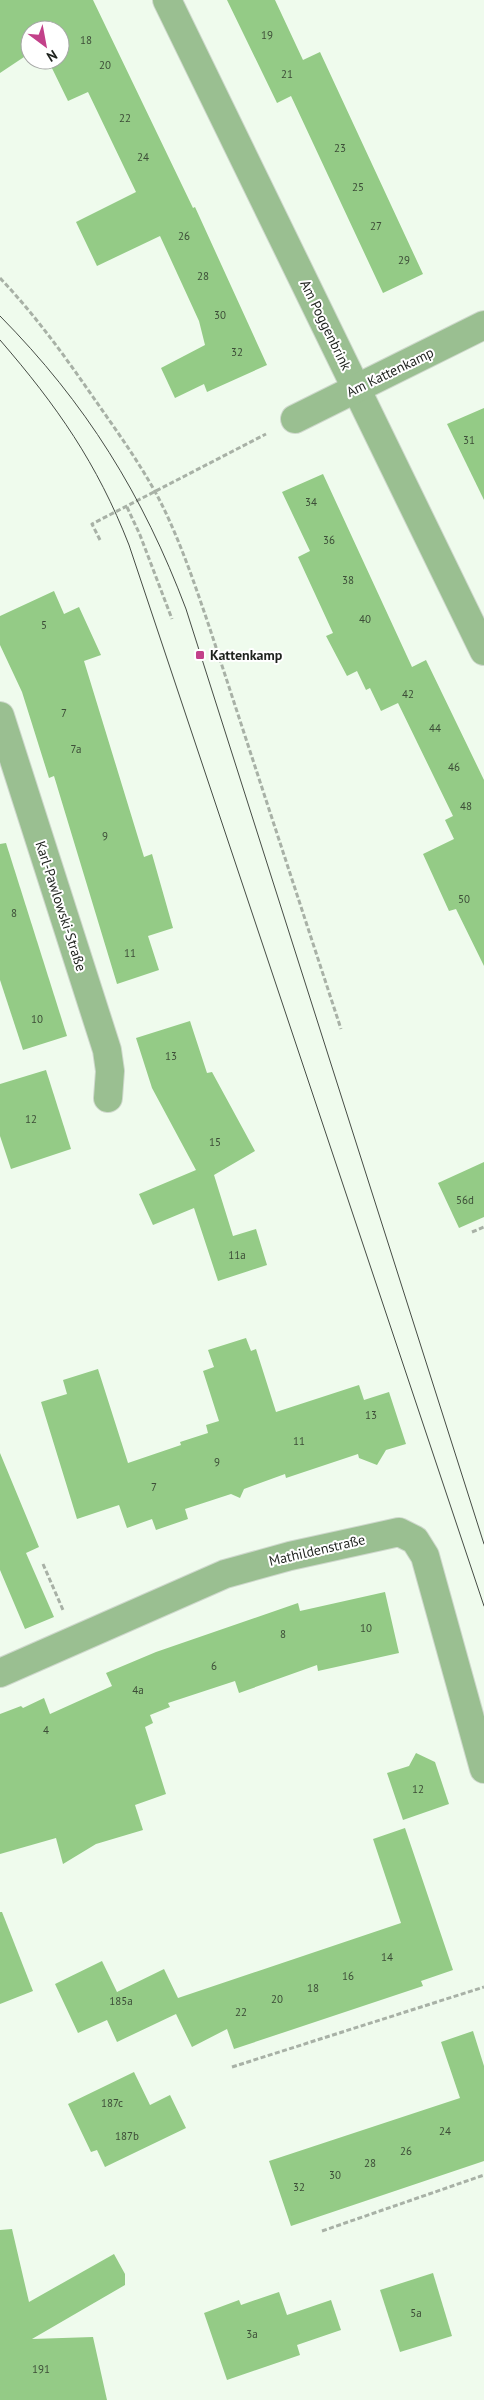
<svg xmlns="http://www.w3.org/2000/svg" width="484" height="2400" font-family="'PT Sans',sans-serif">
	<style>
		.building { fill: #94cb86 }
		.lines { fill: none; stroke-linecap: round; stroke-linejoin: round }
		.minor-casing { stroke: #ced8cc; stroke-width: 30 }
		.path { stroke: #a8b1a6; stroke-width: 3; stroke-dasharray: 5 2.5; stroke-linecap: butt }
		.minor { stroke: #9abf91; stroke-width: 28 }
		.tram { stroke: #464c45; stroke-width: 1 }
		.poi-dot { fill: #c3418a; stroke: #fff; stroke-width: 2 }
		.labels { text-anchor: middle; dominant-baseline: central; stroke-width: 4; stroke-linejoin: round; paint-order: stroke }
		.number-label { font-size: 11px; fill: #3c4c37 }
		.street-label { font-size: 14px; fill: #1e221d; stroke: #fff }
		.poi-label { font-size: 14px; font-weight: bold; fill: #1e221d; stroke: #fff; text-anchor: start }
	</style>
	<rect width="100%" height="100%" fill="#effbed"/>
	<g class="building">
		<polygon points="0,0 93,0 193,208 195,207 267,365 207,392 204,384 175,398 161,368 205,345 199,321 160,236 97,266 76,222 136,192 88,92 68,101 48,60 60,60 60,30 30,30 30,53 0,73"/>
		<polygon points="227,0 275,0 303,60 320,52 423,274 383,293 291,96 277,103"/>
		<polygon points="484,408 484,500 447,424"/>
		<polygon points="323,474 412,667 426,660 484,780 484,966 456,909 449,911 423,854 454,839 445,820 453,816 398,703 381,711 370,688 366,690 357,671 347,676 326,636 333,633 298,557 310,551 282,492"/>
		<polygon points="54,591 64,614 79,607 101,655 84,661 144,857 152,854 173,928 148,936 159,970 117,984 54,776 49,778 22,692 0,645 0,616"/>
		<polygon points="6,843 67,1036 23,1050 0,980 0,844"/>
		<polygon points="190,1021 207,1073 212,1072 255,1151 214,1175 233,1236 256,1229 267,1265 218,1281 194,1208 153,1225 139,1194 196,1170 152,1088 136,1038"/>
		<polygon points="46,1070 71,1149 11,1169 0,1136 0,1084"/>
		<polygon points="484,1162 484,1217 459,1228 438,1183"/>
		<polygon points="246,1338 251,1351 256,1349 276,1412 359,1385 364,1400 389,1392 406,1444 386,1450 377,1465 359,1458 358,1454 286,1478 285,1474 244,1489 240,1498 231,1494 185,1509 188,1519 156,1530 152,1519 127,1528 119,1505 77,1519 41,1402 67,1394 63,1380 98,1369 128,1463 181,1445 180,1442 208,1433 206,1425 219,1421 203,1371 214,1367 208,1350"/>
		<polygon points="0,1453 39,1547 26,1553 54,1617 25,1629 0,1570"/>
		<polygon points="385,1592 399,1653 318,1671 317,1665 239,1693 235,1681 168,1703 170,1707 150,1715 153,1723 145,1727 166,1794 135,1805 143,1830 96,1844 63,1864 56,1838 0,1854 0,1714 21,1706 23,1708 44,1698 50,1714 112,1686 106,1673 156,1652 298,1603 300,1611"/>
		<polygon points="416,1753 435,1762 449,1804 403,1820 387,1773 409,1766"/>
		<polygon points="405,1828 453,1970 421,1981 423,1986 234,2049 227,2029 192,2047 176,2014 117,2042 107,2020 78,2033 55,1984 102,1961 117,1992 164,1969 178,1998 401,1923 373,1839"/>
		<polygon points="0,1912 2,1912 33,1991 0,2004"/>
		<polygon points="473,2031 484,2066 484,2161 291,2226 269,2161 460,2098 441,2042"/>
		<polygon points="134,2072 150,2105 170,2095 186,2128 105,2167 97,2150 91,2152 68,2104"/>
		<polygon points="12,2229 29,2302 114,2254 125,2274 125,2285 32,2339 93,2337 107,2400 0,2400 0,2230"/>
		<polygon points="433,2273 452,2336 400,2352 380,2290"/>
		<polygon points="279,2292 287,2315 331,2300 341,2330 297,2345 300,2355 227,2380 204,2313 239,2300 241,2305"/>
	</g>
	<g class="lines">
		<defs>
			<g id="minor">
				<polyline points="167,0 484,651"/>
				<polyline points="295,419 484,325"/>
				<polyline points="0,716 107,1050 110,1071 108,1098"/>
				<polyline points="0,1673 225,1574 290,1556 399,1532 415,1540 425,1556 484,1769"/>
			</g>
		</defs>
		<use href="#minor" class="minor-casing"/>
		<g class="path">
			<path d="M0,278C35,315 64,355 93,397C116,430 140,463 159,499C180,540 195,585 210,629L341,1029"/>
			<polyline points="127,507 140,535 172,619"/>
			<polyline points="100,540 92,524 266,434"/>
			<polyline points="472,1232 484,1227"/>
			<polyline points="43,1564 63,1610"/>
			<polyline points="232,2067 484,1987"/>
			<polyline points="322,2231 484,2175"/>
		</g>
		<use href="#minor" class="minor"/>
		<g class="tram">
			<path d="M0,316C86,403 143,495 186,609L484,1544"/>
			<path d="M0,340C57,406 97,463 129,545L484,1606"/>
		</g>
	</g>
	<rect class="poi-dot" x="195" y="650" width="10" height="10" rx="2.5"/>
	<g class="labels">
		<g class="number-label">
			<text x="267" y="35">19</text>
			<text x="86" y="40">18</text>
			<text x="105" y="65">20</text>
			<text x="287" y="74">21</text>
			<text x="125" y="118">22</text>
			<text x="340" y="148">23</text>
			<text x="143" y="157">24</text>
			<text x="358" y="187">25</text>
			<text x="376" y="226">27</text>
			<text x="184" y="236">26</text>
			<text x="404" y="260">29</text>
			<text x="203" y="276">28</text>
			<text x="220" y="315">30</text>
			<text x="237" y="352">32</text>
			<text x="469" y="440">31</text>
			<text x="311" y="502">34</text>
			<text x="329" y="540">36</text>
			<text x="348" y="580">38</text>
			<text x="365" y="619">40</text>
			<text x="44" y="625">5</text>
			<text x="408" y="694">42</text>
			<text x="64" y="713">7</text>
			<text x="435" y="728">44</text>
			<text x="76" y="749">7a</text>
			<text x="454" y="767">46</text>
			<text x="466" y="806">48</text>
			<text x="105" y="836">9</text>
			<text x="464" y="899">50</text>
			<text x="14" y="913">8</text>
			<text x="130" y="953">11</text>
			<text x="37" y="1019">10</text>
			<text x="171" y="1056">13</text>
			<text x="31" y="1119">12</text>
			<text x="215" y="1142">15</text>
			<text x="465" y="1200">56d</text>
			<text x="237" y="1255">11a</text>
			<text x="371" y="1415">13</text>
			<text x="299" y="1441">11</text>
			<text x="217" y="1462">9</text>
			<text x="154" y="1487">7</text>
			<text x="366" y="1628">10</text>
			<text x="283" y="1634">8</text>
			<text x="214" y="1666">6</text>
			<text x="138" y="1690">4a</text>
			<text x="46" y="1730">4</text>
			<text x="418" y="1789">12</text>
			<text x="387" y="1957">14</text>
			<text x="348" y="1976">16</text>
			<text x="313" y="1988">18</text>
			<text x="277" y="1999">20</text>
			<text x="121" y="2001">185a</text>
			<text x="241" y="2012">22</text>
			<text x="112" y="2103">187c</text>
			<text x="445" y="2131">24</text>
			<text x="127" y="2136">187b</text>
			<text x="406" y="2151">26</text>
			<text x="370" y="2163">28</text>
			<text x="335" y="2175">30</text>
			<text x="299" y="2187">32</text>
			<text x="416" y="2313">5a</text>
			<text x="252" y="2334">3a</text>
			<text x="41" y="2369">191</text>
		</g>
		<g class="street-label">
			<text transform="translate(326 325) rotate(64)">Am Poggenbrink</text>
			<text transform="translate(390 372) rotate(-26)">Am Kattenkamp</text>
			<text transform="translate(61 906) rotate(72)">Karl-Pawlowski-Straße</text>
			<text transform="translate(317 1550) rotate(-13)">Mathildenstraße</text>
		</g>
		<g class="poi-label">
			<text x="210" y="655">Kattenkamp</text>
		</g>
	</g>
	<g transform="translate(45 45) rotate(148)"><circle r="24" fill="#ffffff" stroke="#a5a7a5"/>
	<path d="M0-4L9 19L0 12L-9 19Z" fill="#c3418a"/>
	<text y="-8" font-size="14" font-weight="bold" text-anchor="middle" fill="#1e221d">N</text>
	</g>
</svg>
